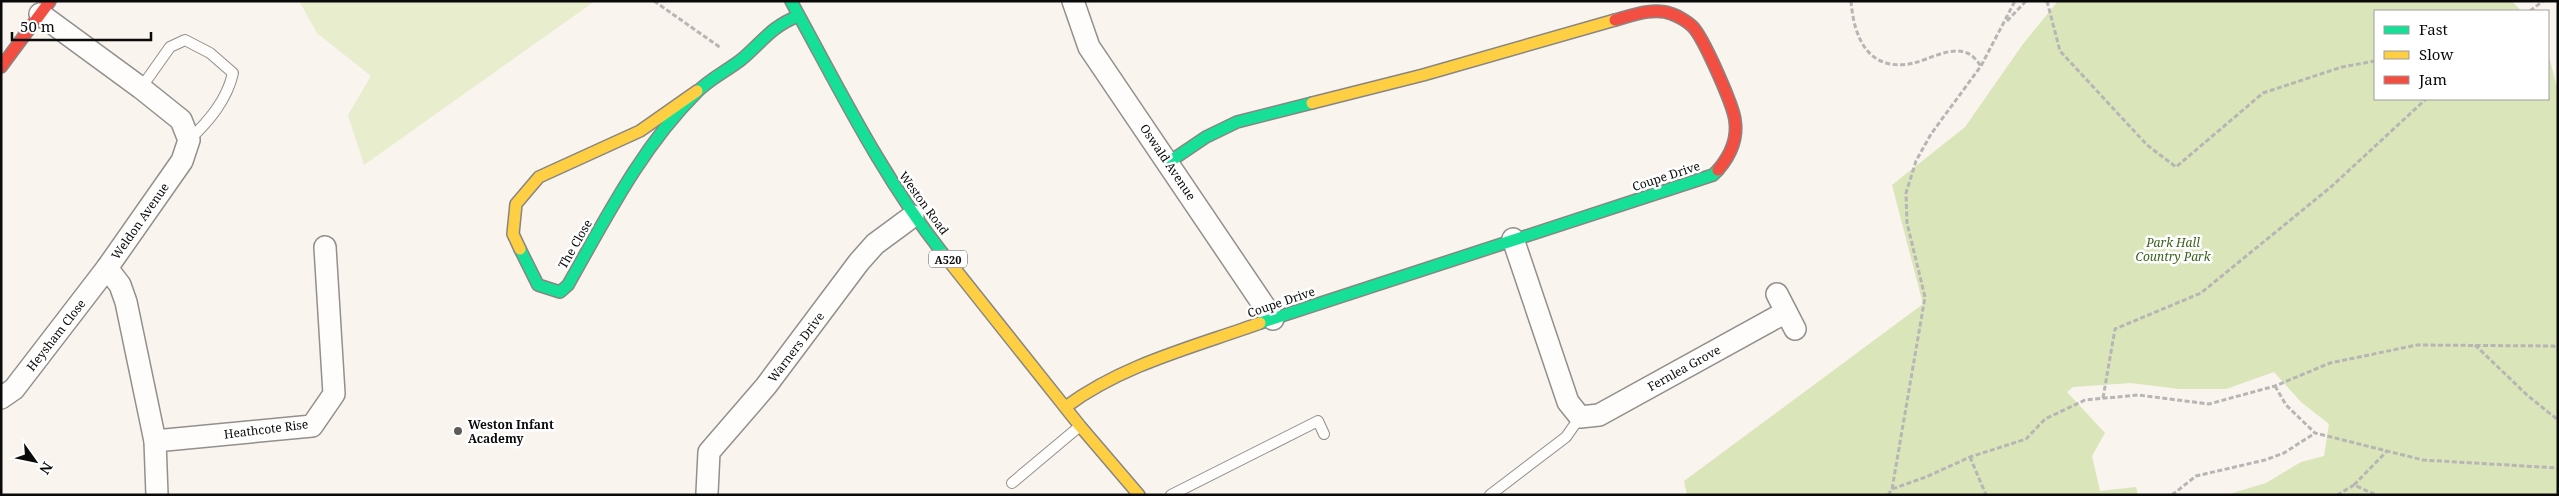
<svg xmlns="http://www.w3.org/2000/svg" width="2559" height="496" font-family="'Noto Serif',serif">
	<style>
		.green { fill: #e7edcd }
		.forest { fill: #dae5ba }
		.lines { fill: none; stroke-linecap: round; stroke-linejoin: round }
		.lane-casing { stroke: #928f8c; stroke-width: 12 }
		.street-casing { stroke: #928f8c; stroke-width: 24 }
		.fast-casing { stroke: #888683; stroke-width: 14 }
		.slow-casing { stroke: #888683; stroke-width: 14 }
		.jam-casing { stroke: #888683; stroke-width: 14 }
		.path { stroke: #b7b6b5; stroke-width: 3; stroke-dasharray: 5 2.5; stroke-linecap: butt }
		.lane { stroke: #fefdfc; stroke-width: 10 }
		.street { stroke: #fefdfc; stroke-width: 21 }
		.fast { stroke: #16e098; stroke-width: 11 }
		.slow { stroke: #ffcf43; stroke-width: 11 }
		.jam { stroke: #f24e42; stroke-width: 11 }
		.poi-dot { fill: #5e5c59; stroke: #fff; stroke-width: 2 }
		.labels { text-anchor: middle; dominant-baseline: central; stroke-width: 5; stroke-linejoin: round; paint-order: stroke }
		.shield { fill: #fff; stroke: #545454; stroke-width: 1 }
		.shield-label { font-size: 11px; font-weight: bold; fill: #0a0a0a }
		.street-label { font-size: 12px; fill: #0a0a0a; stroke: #fff }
		.park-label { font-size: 12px; font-style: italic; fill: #38611b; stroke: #fff }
		.poi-label { font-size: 12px; font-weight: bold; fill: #0a0a0a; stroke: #fff; text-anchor: start }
	</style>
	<rect width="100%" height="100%" fill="#f9f4ed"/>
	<polygon class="green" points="299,1 595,1 364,165 348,115 371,76 317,33"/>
	<polygon class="forest" points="2058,1 2512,1 2521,11 2375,11 2375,99 2548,99 2548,53 2558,91 2558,495 2226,495 2266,483 2301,462 2324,456 2329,424 2301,402 2274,372 2226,389 2179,389 2131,383 2073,387 2067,392 2105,433 2092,456 2100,491 2136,487 2138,495 1687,495 1684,481 1923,304 1892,185 1965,127 2023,44"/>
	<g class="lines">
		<defs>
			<g id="lane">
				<path d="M141,88L170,47L185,40L210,53L233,73C227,100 209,121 189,140"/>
				<polyline points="1012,483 1080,426"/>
				<polyline points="1171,495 1318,421 1324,434"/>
				<polyline points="1490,495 1566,437 1580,417"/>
			</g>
			<g id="street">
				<polyline points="1073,1 1089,47 1273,319"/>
				<polyline points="40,14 141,88 181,120 189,140 182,161 107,268 120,285 126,302 155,441 157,495"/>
				<polyline points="1513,239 1568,402 1580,417 1599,415 1786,312"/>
				<polyline points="1777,294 1795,329"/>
				<polyline points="1,398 14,389 107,268"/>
				<polyline points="155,441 312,426 334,394 325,247"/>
				<polyline points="707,493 709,452 766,386 859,262 875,244 913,216"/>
			</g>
			<g id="fast">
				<path d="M791,1C839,88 882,177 944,255"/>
				<polyline points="1169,162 1206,137 1237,122 1312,103"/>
				<path d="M520,249L538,285L560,292L568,285C606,218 641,148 696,93C709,79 727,71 742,59C763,41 771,27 798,16"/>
				<polyline points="1260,323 1713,175 1718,170"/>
			</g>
			<g id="slow">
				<polyline points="1312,103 1423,75 1615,20"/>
				<polyline points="520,249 513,234 516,204 539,177 640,131 697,91"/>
				<polyline points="944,255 1080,426 1139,495"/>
				<path d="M1067,406C1124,364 1194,347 1260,323"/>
			</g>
			<g id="jam">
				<path d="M1615,20C1633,15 1654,7 1672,14C1678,16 1688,22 1692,26C1703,36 1733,105 1735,120C1738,139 1730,156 1718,170"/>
				<polyline points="1,67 50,1"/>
			</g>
		</defs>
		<use href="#lane" class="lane-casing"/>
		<use href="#street" class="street-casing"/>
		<use href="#fast" class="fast-casing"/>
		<use href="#slow" class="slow-casing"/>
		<use href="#jam" class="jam-casing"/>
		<g class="path">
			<polyline points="654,1 721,48"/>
			<path d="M1851,1C1854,39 1869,73 1914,63C1930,59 1951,46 1967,53C1973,55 1977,61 1981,66"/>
			<polyline points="2047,1 2060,51 2147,145 2176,167 2263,93 2342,67 2375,61"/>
			<polyline points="2530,11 2543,1"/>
			<polyline points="2007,21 2026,1"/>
			<polyline points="2475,345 2527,395 2558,420"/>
			<polyline points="2275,386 2286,405 2315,433 2423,460 2558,468"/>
			<polyline points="2103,398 2115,329 2201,293 2332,186 2426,99"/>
			<polyline points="1970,457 1986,495"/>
			<polyline points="2354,485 2387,451"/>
			<polyline points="1892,489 1925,297 1907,223 1906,193 1916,161 1931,134 1981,66 2015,1"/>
			<polyline points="1888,495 1892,489 1926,477 1970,457 2026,439 2045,419 2085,400 2138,395 2209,404 2275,386 2330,363 2417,345 2553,346 2558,348"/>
			<polyline points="2172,495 2196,476 2265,460 2284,453 2315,433"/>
			<polyline points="2337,495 2354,485 2376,495"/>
		</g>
		<use href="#lane" class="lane"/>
		<use href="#street" class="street"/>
		<use href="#fast" class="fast"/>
		<use href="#slow" class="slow"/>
		<use href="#jam" class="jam"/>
	</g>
	<circle class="poi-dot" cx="458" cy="431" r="5"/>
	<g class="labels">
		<rect class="shield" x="929" y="250.5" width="38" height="17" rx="4"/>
		<g class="shield-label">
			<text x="948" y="259">A520</text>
		</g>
		<g class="street-label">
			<text transform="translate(1168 162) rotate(56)">Oswald Avenue</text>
			<text transform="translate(1666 176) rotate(-18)">Coupe Drive</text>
			<text transform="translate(924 203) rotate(54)">Weston Road</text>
			<text transform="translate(140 221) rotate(-55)">Weldon Avenue</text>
			<text transform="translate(575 244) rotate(-60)">The Close</text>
			<text transform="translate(1281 302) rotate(-19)">Coupe Drive</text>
			<text transform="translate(56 335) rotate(-52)">Heysham Close</text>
			<text transform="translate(796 347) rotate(-53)">Warners Drive</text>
			<text transform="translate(1684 368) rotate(-29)">Fernlea Grove</text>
			<text transform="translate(266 429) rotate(-7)">Heathcote Rise</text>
		</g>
		<g class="park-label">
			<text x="2173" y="242">Park Hall<tspan x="2173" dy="14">Country Park</tspan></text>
		</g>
		<g class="poi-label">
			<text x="468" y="424">Weston Infant<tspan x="468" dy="14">Academy</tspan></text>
		</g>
	</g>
	<rect width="2559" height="496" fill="none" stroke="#0a0a0a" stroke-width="5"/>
	<rect x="2374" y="10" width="175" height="90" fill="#ffffff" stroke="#9d9d9d"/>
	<rect x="2384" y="26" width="25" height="8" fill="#16e098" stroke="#9d9d9d"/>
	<text x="2419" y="35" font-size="15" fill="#0a0a0a">Fast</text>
	<rect x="2384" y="51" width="25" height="8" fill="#ffcf43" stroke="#9d9d9d"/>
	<text x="2419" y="60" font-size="15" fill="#0a0a0a">Slow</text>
	<rect x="2384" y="76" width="25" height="8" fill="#f24e42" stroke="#9d9d9d"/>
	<text x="2419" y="85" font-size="15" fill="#0a0a0a">Jam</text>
	<g transform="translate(35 461) rotate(123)" stroke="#ffffff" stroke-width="4" paint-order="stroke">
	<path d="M0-4L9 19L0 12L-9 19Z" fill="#0a0a0a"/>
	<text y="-8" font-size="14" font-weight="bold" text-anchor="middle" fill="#0a0a0a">N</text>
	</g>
	<path d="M12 32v8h139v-8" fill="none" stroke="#0a0a0a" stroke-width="2.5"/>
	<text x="20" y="32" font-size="15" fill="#0a0a0a" stroke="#ffffff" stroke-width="4" paint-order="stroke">50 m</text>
</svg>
